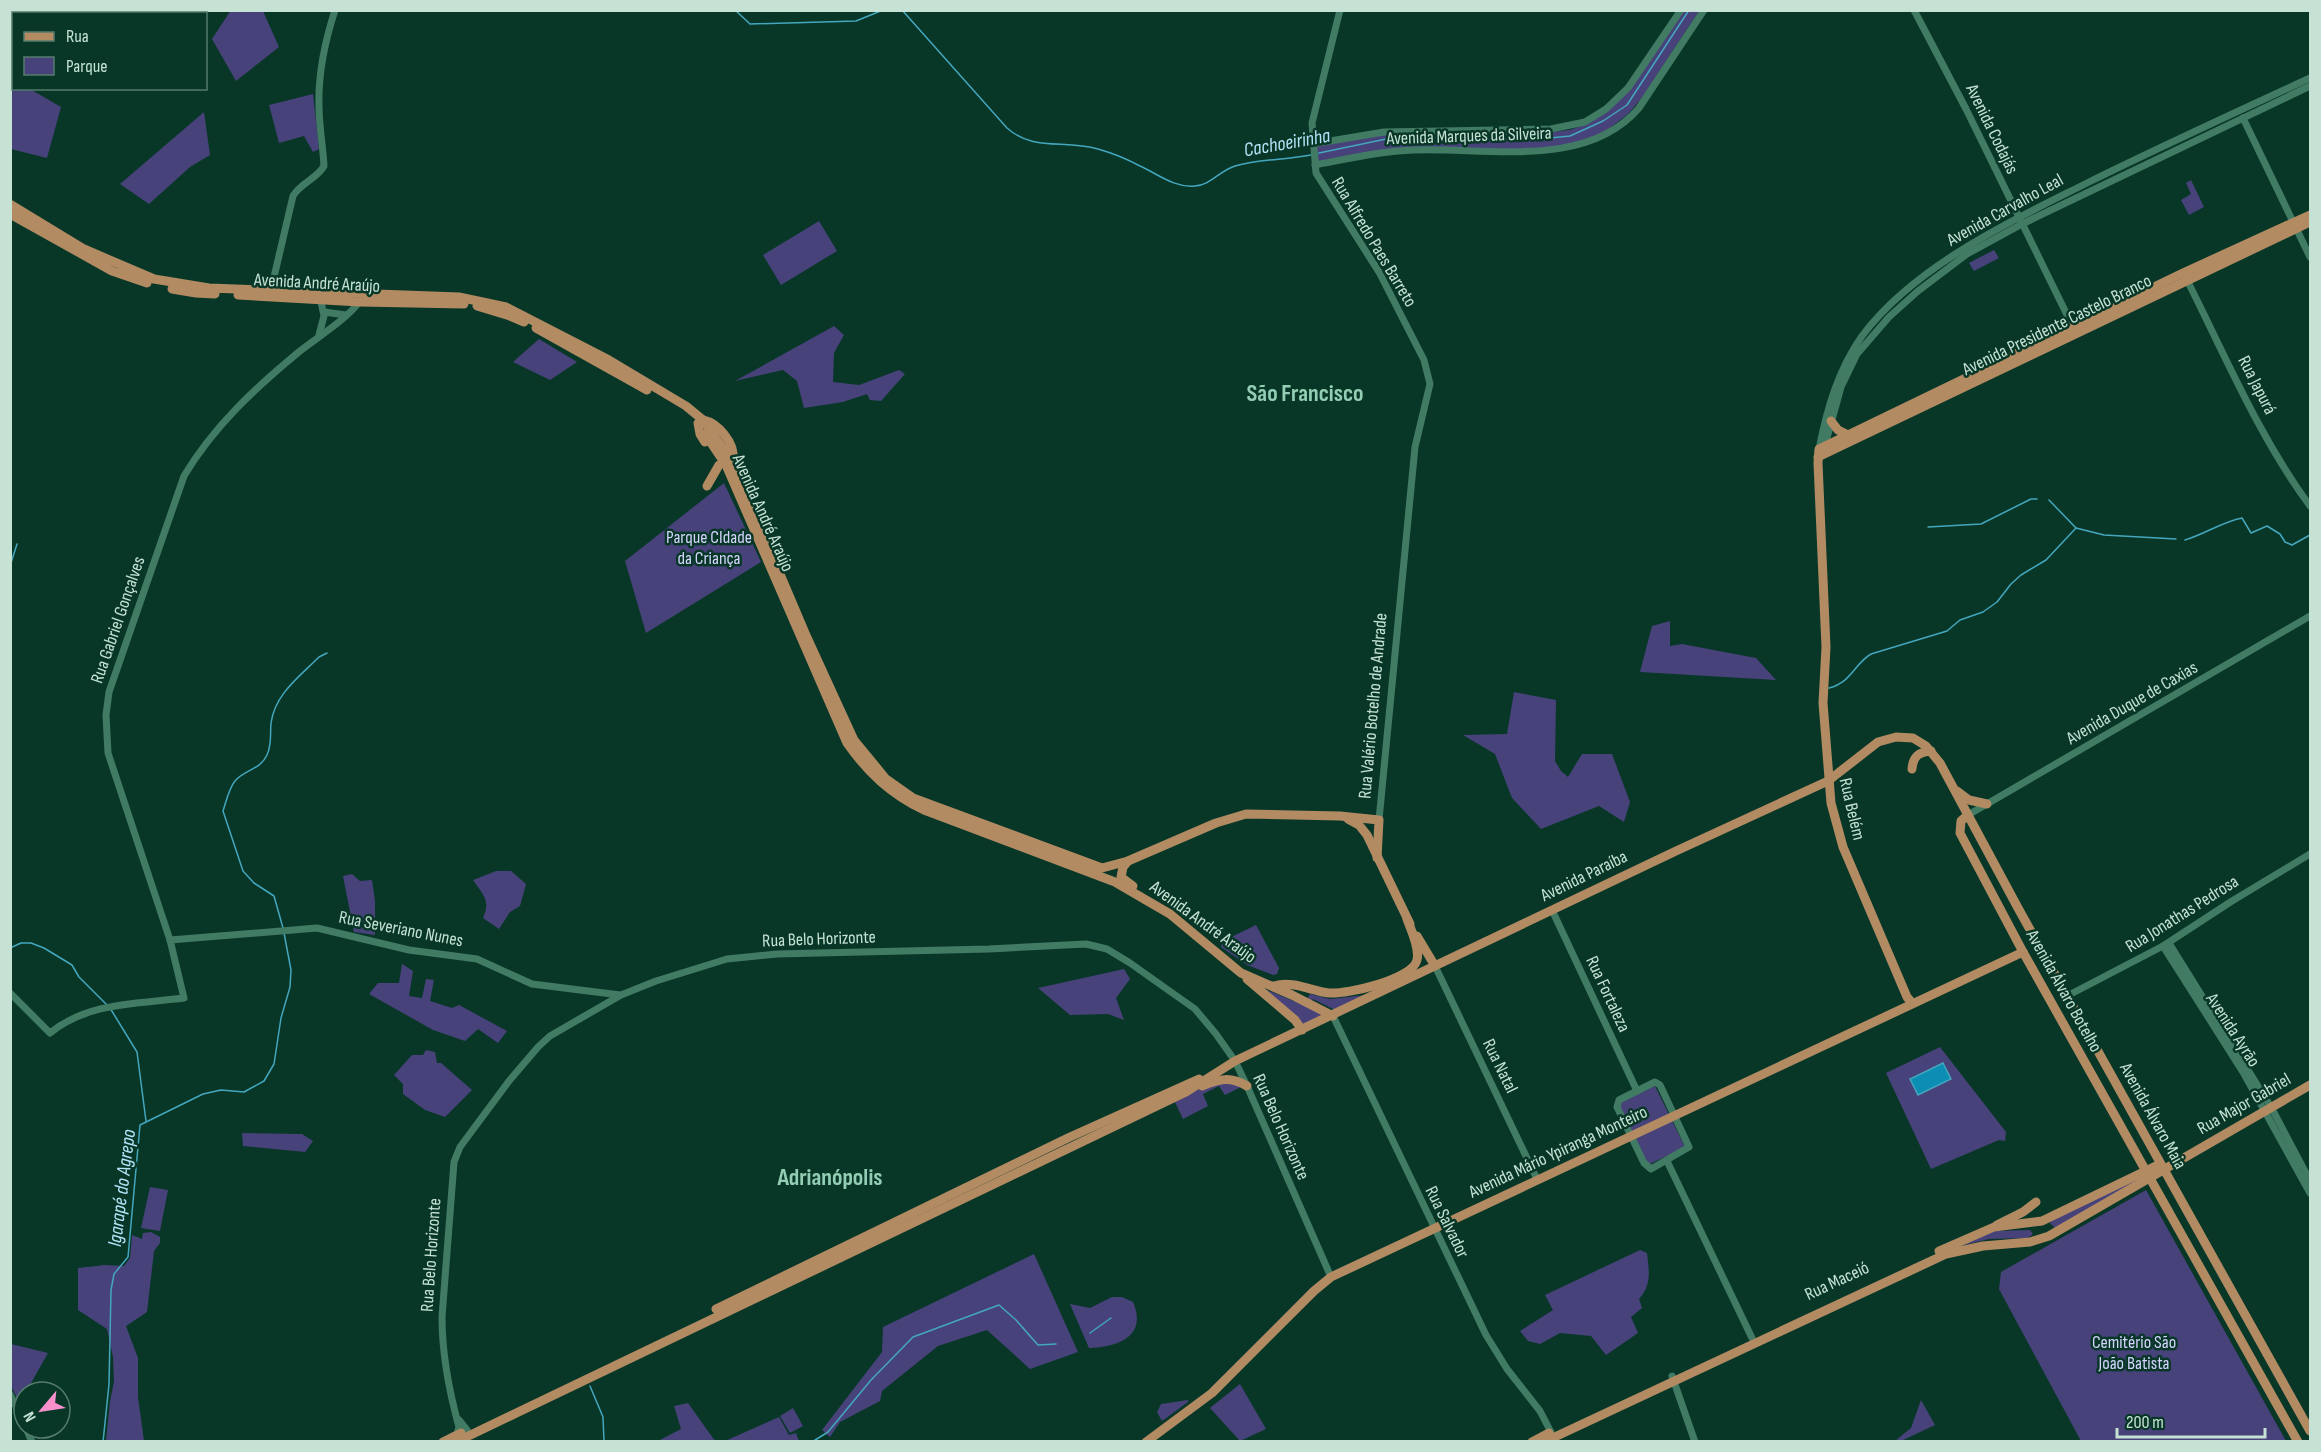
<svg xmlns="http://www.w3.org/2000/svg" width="2321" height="1452" font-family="'Sofia Sans Condensed',sans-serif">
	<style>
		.green { fill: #47427a }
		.water { fill: #0c8eb4; stroke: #44a7be; stroke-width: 1.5 }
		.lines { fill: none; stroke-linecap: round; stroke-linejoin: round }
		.stream { stroke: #44a7be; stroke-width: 1.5 }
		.minor { stroke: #427b64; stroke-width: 7 }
		.major { stroke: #b28b63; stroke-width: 9 }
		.labels { text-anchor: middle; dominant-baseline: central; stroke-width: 5; stroke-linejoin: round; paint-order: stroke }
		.street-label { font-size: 18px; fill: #c5e2d4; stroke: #083728 }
		.park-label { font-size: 18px; fill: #d4d4fd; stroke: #083728 }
		.water-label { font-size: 20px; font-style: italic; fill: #b3e3f7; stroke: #083728 }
		.district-label { font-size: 24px; font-weight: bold; fill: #93ceb4; stroke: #083728 }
	</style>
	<rect width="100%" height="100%" fill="#083728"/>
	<g class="green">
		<polygon points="231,10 263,11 279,47 236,81 212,39"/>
		<polygon points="1680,11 1699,11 1641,99 1628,114 1602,134 1573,145 1527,149 1396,148 1316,162 1314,147 1393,133 1544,133 1569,130 1585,125 1610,109"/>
		<polygon points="10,77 13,79 14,88 30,89 61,107 47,158 11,149"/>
		<polygon points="313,94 319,149 313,152 304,136 279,143 269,105"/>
		<polygon points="204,112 210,155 190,167 149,204 120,184"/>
		<polygon points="2191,180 2204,207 2189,215 2181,200 2191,194 2186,183"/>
		<polygon points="819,221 837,251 781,285 763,255"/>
		<polygon points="1994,250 1999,258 1974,271 1969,263"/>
		<polygon points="834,326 844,335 834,353 833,382 859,385 899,370 905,374 881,401 870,400 867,394 843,402 804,408 797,381 783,370 735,381"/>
		<polygon points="539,339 577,362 550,380 513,362"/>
		<polygon points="724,483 761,562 646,633 625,561"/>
		<polygon points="1670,621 1670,646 1682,644 1756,658 1776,680 1640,672 1652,626"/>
		<polygon points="1514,692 1556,700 1555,761 1561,771 1568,777 1582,754 1612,754 1630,802 1624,822 1599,806 1541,829 1512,798 1495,754 1463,735 1507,734"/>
		<path d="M496,871H511L526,884L520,906L510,912L499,929L483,918C491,900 483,895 473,880Z"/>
		<polygon points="352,874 360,881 372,880 375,901 375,935 354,932 343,876"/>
		<polygon points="1256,925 1279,968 1277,974 1273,975 1247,965 1221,947 1223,941"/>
		<polygon points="402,964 413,971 409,996 422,998 426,979 434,980 430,1001 452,1008 459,1005 507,1031 498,1043 478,1029 465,1041 433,1030 369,994 378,983 399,983"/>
		<polygon points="1124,969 1130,979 1116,998 1124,1020 1108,1014 1070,1015 1038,988"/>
		<polygon points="1262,988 1303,1005 1310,994 1330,999 1366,995 1335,1010 1313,999 1307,1006 1322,1015 1306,1026"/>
		<polygon points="1940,1047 2006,1132 2005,1141 1999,1140 1931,1169 1886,1073"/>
		<polygon points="426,1050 435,1052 437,1063 441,1063 472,1090 445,1117 425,1110 403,1094 403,1084 394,1075 412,1055 423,1055"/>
		<polygon points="1224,1079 1241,1087 1225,1095 1219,1086 1203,1094 1208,1106 1183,1119 1174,1100"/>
		<polygon points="1655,1086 1685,1147 1648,1165 1618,1104"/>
		<polygon points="242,1133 302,1134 313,1141 305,1152 243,1146"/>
		<polygon points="2144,1175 2146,1177 2055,1228 2050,1223 2051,1221"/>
		<polygon points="150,1187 168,1190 160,1231 141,1228"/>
		<polygon points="2146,1190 2286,1441 2081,1441 1999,1289 2001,1272"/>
		<polygon points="2030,1230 2033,1234 2028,1238 1989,1239 1948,1249 1995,1231"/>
		<polygon points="151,1232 160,1237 160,1243 154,1251 147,1312 126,1326 138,1358 138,1397 144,1441 106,1441 110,1402 114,1381 113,1357 107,1329 78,1310 78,1268 105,1265 124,1266 130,1258 132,1235 142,1239 143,1233"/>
		<path d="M1640,1250L1647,1253C1649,1270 1652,1285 1639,1299L1642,1308L1631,1317L1638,1333L1606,1355L1591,1336L1560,1333L1540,1344L1528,1341L1520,1331L1553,1310L1545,1295Z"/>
		<polygon points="1034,1254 1078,1352 1030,1369 987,1330 938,1346 882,1391 880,1401 840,1422 830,1437 822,1430 882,1352 883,1327"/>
		<path d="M1122,1297L1133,1302C1148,1337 1117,1347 1089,1348L1070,1304L1090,1308L1112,1297Z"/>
		<polygon points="11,1344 48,1353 26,1392 24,1392 20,1404 11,1386"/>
		<polygon points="1240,1384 1266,1429 1240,1441 1210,1408"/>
		<polygon points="1188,1400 1188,1402 1162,1421 1157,1412 1161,1404"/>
		<polygon points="1921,1400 1935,1425 1901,1441 1895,1441 1911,1428"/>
		<polygon points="688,1403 715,1441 658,1441 681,1429 674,1406"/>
		<polygon points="793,1408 803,1426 790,1433 780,1416"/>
		<polygon points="779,1417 789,1435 796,1433 799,1441 725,1441"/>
	</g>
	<polygon class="water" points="1943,1063 1951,1079 1918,1095 1910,1079"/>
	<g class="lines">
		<g class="stream">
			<polyline points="735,10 750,24 856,21 883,10"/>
			<path d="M902,10L1007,128C1034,152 1064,139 1098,149C1112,153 1127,159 1140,166C1158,174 1174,188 1195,186C1211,185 1219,171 1235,166C1260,159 1285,160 1311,155"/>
			<polyline points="1319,153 1391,138 1540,139 1570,136 1603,121 1627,105 1689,10"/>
			<polyline points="2049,500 2076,528 2104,535 2176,539"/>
			<polyline points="1928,527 1981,524 2031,499 2037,499"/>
			<path d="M2185,540C2205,534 2222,522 2242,518L2251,533L2267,526L2280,534L2285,542L2292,545L2310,535"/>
			<polyline points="10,566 17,544"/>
			<path d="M1829,688C1852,682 1854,664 1871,654L1947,631L1960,620L1983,612L1997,602L2011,584L2021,575L2046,560L2076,528"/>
			<path d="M283,928L274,896L254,883L243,871L223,811C226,802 229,788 235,781C244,770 260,770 267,755C272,744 270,734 271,723C275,694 299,677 319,657L327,653"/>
			<polyline points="10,948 21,943 31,943 44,948 72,965 79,977 107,1005"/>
			<polyline points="110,1008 137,1052 146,1121"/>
			<polyline points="1090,1333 1111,1318"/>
			<polyline points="590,1386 603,1417 604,1442"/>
			<polyline points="103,1442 109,1384 111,1290 114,1274 128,1257 140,1125 203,1094 221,1090 244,1092 264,1081 274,1064 281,1018 290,987 291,970 284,933"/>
			<polyline points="812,1442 828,1432 871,1380 913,1337 999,1305 1016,1320 1038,1345 1056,1344"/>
		</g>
		<g class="minor">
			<polyline points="1340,10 1312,123 1316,173 1379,272 1424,360 1430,384 1415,447 1379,820"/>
			<polyline points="1914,10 1966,109 2073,327"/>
			<polyline points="2243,118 2310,257"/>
			<polyline points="1312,144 1384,132 1551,129 1585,122 1606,109 1628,88 1681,10"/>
			<path d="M1315,165C1347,159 1381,151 1414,150C1486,147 1586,170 1639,108L1704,10"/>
			<path d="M2186,278C2225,355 2259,437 2310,506"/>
			<path d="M270,294L293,196C301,182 317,179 324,166C323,146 319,126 319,106C318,74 325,41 335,10"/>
			<polyline points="324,312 346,315"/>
			<polyline points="319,335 324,316 320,297"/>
			<polyline points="1825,445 1841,387 1857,354 1889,317 1918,291 1967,254 2022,224 2310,86"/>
			<path d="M1819,449C1827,409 1838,370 1862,336C1915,265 2012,221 2089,182C2162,146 2236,112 2310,78"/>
			<polyline points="1968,815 2310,616"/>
			<polyline points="1552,910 1637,1091"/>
			<polyline points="170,940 317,928 409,950 477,959 532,984 620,995"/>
			<polyline points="2169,943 2271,1107 2310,1181"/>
			<polyline points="2163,946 2243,1072 2310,1193"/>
			<polyline points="1435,966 1537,1179"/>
			<path d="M10,993L50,1033C88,1002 138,1004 184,998L170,940L108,753L106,715L109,692L184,476C214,426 255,388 300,351C318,337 347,319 360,301"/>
			<polyline points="2067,996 2163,946 2232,901 2310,854"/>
			<polyline points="1333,1016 1486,1335 1507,1369 1540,1411 1556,1442"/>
			<polygon points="1655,1082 1660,1085 1689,1147 1651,1169 1644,1163 1617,1107 1619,1100"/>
			<polyline points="1667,1161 1752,1338"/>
			<polyline points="1672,1376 1695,1442"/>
			<polyline points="10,1394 24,1423"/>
			<polyline points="459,1420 467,1430"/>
			<polyline points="26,1428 32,1442"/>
			<path d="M457,1434L459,1427C449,1391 442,1355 442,1317L454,1162L460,1147L509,1081L538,1047L550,1036L621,995L656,981L727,959L777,954L989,949L1086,944L1107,949L1130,963L1195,1009L1216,1034L1235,1061L1247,1086L1331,1277"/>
		</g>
		<g class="major">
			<polyline points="10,204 84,249 154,279 209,288 459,297 506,307 609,360 686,406 703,420 732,461 805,633 854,740 886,779 913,798 1102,868 1128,861 1216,823 1246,814 1340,816 1379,820 1377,858"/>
			<polyline points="10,214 112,271 147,283"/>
			<polyline points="172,289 196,293 215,294"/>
			<polyline points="238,295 360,302 464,304"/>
			<polyline points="477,306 510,316 524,322"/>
			<polyline points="536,328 647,390"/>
			<polyline points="1831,421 1838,430 1848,435"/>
			<path d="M705,434L726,465L847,743C868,773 891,794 924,810L1115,882L1170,914L1241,973L1292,995L1333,1016"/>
			<path d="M705,442L700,434L698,423L703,420C718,423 735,443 733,459"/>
			<polyline points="1818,457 2310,222"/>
			<polyline points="707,486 719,465"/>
			<path d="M1912,769C1913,757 1918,752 1931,751"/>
			<polyline points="1957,791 1969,800 1987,804"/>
			<polyline points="1968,815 1961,821 1960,833 2023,952 2298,1442"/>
			<polyline points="1348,819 1359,825 1367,835 1410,924"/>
			<polyline points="1128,861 1123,867 1121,877 1133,886"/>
			<polyline points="1417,936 1435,966"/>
			<polyline points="1247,979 1295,1020 1302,1030"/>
			<path d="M1274,986C1293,980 1311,991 1329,993C1348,994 1412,980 1417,960C1420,948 1411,930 1407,919"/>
			<polyline points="1912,1003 1907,997 1843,847 1831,803 1823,703 1826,647 1818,463 1819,449 2183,273 2310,215"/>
			<path d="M1202,1086C1220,1079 1230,1076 1247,1086"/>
			<polyline points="1997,1225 2023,1212 2036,1202"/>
			<polyline points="1939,1251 1994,1227 2042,1221 2160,1164"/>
			<polyline points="716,1309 1070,1137 1199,1079"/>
			<polyline points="443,1442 461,1433"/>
			<polyline points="456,1442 1186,1092 1235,1061 1676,851 1828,781 1878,742 1896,737 1913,738 1926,746 1940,763 2018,908 2310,1431"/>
			<polyline points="1146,1442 1212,1393 1314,1291 1331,1277 2023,952"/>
			<polyline points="1532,1442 1549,1433"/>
			<polyline points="1544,1442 1946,1254 1983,1246 2030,1242 2049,1236 2310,1085"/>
		</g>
	</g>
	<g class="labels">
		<g class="street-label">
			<text transform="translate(1992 129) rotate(64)">Avenida Codajás</text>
			<text transform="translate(1469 136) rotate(-2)">Avenida Marques da Silveira</text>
			<text transform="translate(2005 210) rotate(-29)">Avenida Carvalho Leal</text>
			<text transform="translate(1374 242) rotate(59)">Rua Alfredo Paes Barreto</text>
			<text transform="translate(317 283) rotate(3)">Avenida André Araújo</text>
			<text transform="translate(2057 325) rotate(-26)">Avenida Presidente Castelo Branco</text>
			<text transform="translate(2257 385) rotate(63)">Rua Japurá</text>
			<text transform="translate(763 513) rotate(66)">Avenida André Araújo</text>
			<text transform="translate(118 620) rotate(-71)">Rua Gabriel Gonçalves</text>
			<text transform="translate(2132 703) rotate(-30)">Avenida Duque de Caxias</text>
			<text transform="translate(1373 706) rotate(-85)">Rua Valério Botelho de Andrade</text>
			<text transform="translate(1852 809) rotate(77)">Rua Belém</text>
			<text transform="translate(1584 876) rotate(-26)">Avenida Paraíba</text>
			<text transform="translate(2182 914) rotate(-32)">Rua Jonathas Pedrosa</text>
			<text transform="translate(1203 922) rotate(36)">Avenida André Araújo</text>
			<text transform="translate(401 929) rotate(11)">Rua Severiano Nunes</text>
			<text transform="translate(819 939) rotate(-2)">Rua Belo Horizonte</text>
			<text transform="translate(2064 991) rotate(61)">Avenida Álvaro Botelho</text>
			<text transform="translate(1608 994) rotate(65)">Rua Fortaleza</text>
			<text transform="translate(2233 1030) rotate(57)">Avenida Ayrão</text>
			<text transform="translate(1500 1066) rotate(64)">Rua Natal</text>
			<text transform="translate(2244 1104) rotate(-30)">Rua Major Gabriel</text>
			<text transform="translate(2153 1116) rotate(61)">Avenida Álvaro Maia</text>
			<text transform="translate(1281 1127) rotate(66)">Rua Belo Horizonte</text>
			<text transform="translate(1558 1152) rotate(-25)">Avenida Mário Ypiranga Monteiro</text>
			<text transform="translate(1447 1222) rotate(64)">Rua Salvador</text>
			<text transform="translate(431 1255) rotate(-86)">Rua Belo Horizonte</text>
			<text transform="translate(1837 1281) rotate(-25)">Rua Maceió</text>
		</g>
		<g class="park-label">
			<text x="709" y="537">Parque CIdade<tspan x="709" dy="21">da Criança</tspan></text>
			<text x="2134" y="1342">Cemitério São<tspan x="2134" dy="21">João Batista</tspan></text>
		</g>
		<g class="water-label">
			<text transform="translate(1287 143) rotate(-10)">Cachoeirinha</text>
			<text transform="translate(122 1188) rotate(-83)">Igarapé do Agrepo</text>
		</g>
		<g class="district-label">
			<text x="1305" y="393">São Francisco</text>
			<text x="830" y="1177">Adrianópolis</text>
		</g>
	</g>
	<rect width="2321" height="1452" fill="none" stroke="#c5e2d4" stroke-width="24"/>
	<rect x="12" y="12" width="195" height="78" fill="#083728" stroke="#547b6d" stroke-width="1.5"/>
	<rect x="24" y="32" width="30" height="9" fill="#b28b63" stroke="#547b6d" stroke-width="1.5"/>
	<text x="66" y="42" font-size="18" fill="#c5e2d4">Rua</text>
	<rect x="24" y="57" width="30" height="18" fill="#47427a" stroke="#547b6d" stroke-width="1.5"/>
	<text x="66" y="72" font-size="18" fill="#c5e2d4">Parque</text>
	<g transform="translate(42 1410) rotate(241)"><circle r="28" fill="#083728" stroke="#547b6d" stroke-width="1.5"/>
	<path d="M0-4.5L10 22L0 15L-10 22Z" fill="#f890cb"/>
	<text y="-9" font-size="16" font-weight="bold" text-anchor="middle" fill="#c5e2d4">N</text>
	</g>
	<path d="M2117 1428v9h148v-9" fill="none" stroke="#c5e2d4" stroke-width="3"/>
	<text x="2126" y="1428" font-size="18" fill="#c5e2d4" stroke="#083728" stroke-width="4.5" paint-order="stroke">200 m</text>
</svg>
